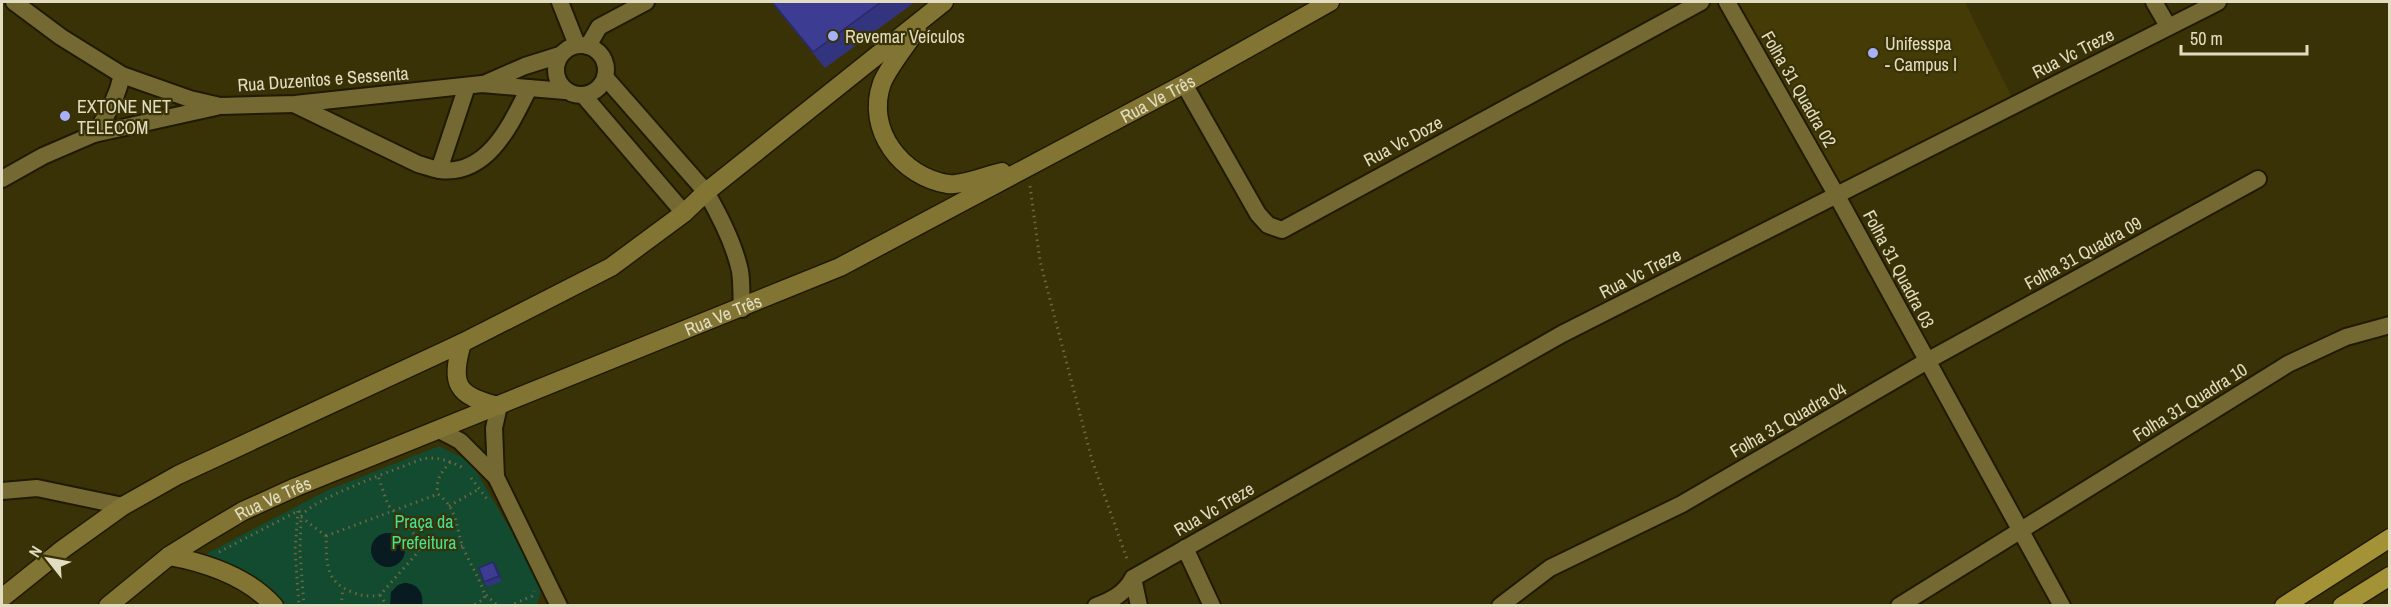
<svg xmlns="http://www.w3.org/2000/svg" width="2391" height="607" font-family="'Archivo Narrow',sans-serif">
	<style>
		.built { fill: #443b07 }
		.green { fill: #124b2f }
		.water { fill: #081b21 }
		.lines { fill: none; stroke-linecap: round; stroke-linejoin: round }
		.street-casing { stroke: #201a00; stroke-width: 20 }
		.secondary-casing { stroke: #201a00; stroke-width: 21 }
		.highway-casing { stroke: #201a00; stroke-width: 21 }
		.path { stroke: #6e6740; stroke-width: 3; stroke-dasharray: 1.5 4.5; stroke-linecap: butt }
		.street { stroke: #746933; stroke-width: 16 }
		.secondary { stroke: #827534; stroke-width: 18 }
		.highway { stroke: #a49237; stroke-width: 18 }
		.wall { fill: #33347e }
		.shaded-wall { fill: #292a66 }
		.building { fill: #3b3c92; stroke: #292a66; stroke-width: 1.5 }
		.poi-dot { fill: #a6b1fc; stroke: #3a3207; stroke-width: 2 }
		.labels { text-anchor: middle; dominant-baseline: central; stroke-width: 4.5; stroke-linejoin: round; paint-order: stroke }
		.poi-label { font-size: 18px; fill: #e2ddc1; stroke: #3a3207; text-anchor: start }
		.street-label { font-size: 18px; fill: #e2ddc1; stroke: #3a3207 }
		.park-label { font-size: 18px; fill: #45e195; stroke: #3a3207 }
	</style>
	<rect width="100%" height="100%" fill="#3a3207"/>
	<polygon class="built" points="1726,2 1965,2 2015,104 1837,196"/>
	<polygon class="green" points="439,446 471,462 539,579 542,587 537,605 281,605 204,555 328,490"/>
	<g class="water">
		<circle cx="388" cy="550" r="17"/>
		<path d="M404,583C417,583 424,592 422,605H390L391,592L398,585Z"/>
	</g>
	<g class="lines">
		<defs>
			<g id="street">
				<polyline points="14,2 61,37 122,75 190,99 220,106 295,104 482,84 565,91"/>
				<polyline points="560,2 577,45"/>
				<polyline points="1727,2 1837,196 2062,606"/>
				<polyline points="2154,2 2168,26"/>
				<circle cx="581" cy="70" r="25"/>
				<polyline points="588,46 599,27 646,2"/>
				<path d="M605,77L706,192C720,216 734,243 740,271C742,283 741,296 742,309"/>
				<polyline points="486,83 525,66 560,55"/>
				<polyline points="1184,84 1258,214 1268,225 1282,230 1701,2"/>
				<polyline points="584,96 684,213"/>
				<path d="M296,105L418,164C425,166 433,169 440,170C488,176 511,124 529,88"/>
				<path d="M94,134C108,115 117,98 122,75"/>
				<polyline points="439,170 467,86"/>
				<polyline points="2,179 43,156 94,134 216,107"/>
				<polyline points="439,430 460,441 496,477 559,606"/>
				<polyline points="496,477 494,428 499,406"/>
				<polyline points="2,491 37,488 123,506"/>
				<polyline points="1185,548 1212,606"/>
				<polyline points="1133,578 1139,606"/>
				<path d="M1096,606C1113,600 1125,593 1133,578L1562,334L2218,2"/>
				<polyline points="1500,606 1550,568 1682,504 1927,361 2258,179"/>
				<polyline points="1899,606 2288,364 2346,337 2390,325"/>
			</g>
			<g id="secondary">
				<path d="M917,29C907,45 889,66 882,83C865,130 902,177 948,184C961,186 988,175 1002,172"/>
				<path d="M462,343C450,384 456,396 499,406"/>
				<path d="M169,556C207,563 247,576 274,606"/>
				<polyline points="2,598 63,549 123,506 178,475 462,343 611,267 684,213 706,192 944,2"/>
				<path id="s1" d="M108,606L169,556L206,533L243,511L296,487L840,267L1184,84L1330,2"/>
			</g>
			<g id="highway">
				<polyline points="2284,606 2390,538"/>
				<polyline points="2342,606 2390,576"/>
			</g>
		</defs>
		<use href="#street" class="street-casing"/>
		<use href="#secondary" class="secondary-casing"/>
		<use href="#highway" class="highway-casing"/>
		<g class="path">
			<polyline points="1030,186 1040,261 1092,460 1128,562"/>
			<path d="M450,462C441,473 435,480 438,494C460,511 455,530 465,552C472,567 480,580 485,595L484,599L472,606"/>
			<polyline points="471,478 487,499"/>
			<polyline points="449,506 479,489"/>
			<polyline points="298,511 295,550 299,606"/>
			<path d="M301,517L326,536C327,562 324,581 352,592C362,596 369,597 380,595L419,551L414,534L388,505L378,476"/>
			<polyline points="326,536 438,494"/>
			<polyline points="419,548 463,546"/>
			<polyline points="219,552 298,511 303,512"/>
			<polyline points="380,595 387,606"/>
			<polyline points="486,595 498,606"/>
			<path d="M304,606L300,552L301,517C308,500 400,468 422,459C436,456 451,461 463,468"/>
			<polyline points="341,606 343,588"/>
			<polyline points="509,606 532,596 534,591"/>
		</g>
		<use href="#street" class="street"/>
		<use href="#secondary" class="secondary"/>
		<use href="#highway" class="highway"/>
	</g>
	<g class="wall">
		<polygon points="771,2 915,2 825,68"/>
		<polygon points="493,562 497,567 502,581 488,587 484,582"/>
	</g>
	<polygon class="shaded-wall" points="493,562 497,567 502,581 499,576"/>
	<g class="building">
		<polygon points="772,2 881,2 813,52"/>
		<polygon points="493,562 499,576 484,582 479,568"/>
	</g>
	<g class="poi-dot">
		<circle cx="833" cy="36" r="6"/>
		<circle cx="1873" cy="53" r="6"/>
		<circle cx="65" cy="116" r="6"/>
	</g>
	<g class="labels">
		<g class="poi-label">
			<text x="845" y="36">Revemar Veículos</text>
			<text x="1885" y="43">Unifesspa<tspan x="1885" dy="21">- Campus I</tspan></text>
			<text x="77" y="106">EXTONE NET<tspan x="77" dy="21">TELECOM</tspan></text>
		</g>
		<g class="street-label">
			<text transform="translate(2073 53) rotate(-27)">Rua Vc Treze</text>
			<text transform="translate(323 79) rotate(-4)">Rua Duzentos e Sessenta</text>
			<text transform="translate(1799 89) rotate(60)">Folha 31 Quadra 02</text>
			<text stroke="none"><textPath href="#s1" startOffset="1170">Rua Ve Três</textPath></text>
			<text transform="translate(1403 141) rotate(-28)">Rua Vc Doze</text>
			<text transform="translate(2083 253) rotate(-29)">Folha 31 Quadra 09</text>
			<text transform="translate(1899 269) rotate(62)">Folha 31 Quadra 03</text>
			<text transform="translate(1640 273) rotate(-27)">Rua Vc Treze</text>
			<text stroke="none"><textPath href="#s1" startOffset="684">Rua Ve Três</textPath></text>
			<text transform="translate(2190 402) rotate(-32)">Folha 31 Quadra 10</text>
			<text transform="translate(1788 420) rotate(-30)">Folha 31 Quadra 04</text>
			<text stroke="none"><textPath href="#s1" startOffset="198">Rua Ve Três</textPath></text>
			<text transform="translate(1214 509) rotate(-30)">Rua Vc Treze</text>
		</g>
		<g class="park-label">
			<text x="424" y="521">Praça da<tspan x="424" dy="21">Prefeitura</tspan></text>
		</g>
	</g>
	<rect width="2391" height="607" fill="none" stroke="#e2ddc1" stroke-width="6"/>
	<g transform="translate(48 559) rotate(301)" stroke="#3a3207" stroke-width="4.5" paint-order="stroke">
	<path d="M0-4.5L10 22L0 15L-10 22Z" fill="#e2ddc1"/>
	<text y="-9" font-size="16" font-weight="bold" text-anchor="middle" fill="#e2ddc1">N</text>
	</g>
	<path d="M2181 45v9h126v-9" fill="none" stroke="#e2ddc1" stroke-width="3"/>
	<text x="2190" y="45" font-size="18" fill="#e2ddc1" stroke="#3a3207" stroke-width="4.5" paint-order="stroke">50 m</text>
</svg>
